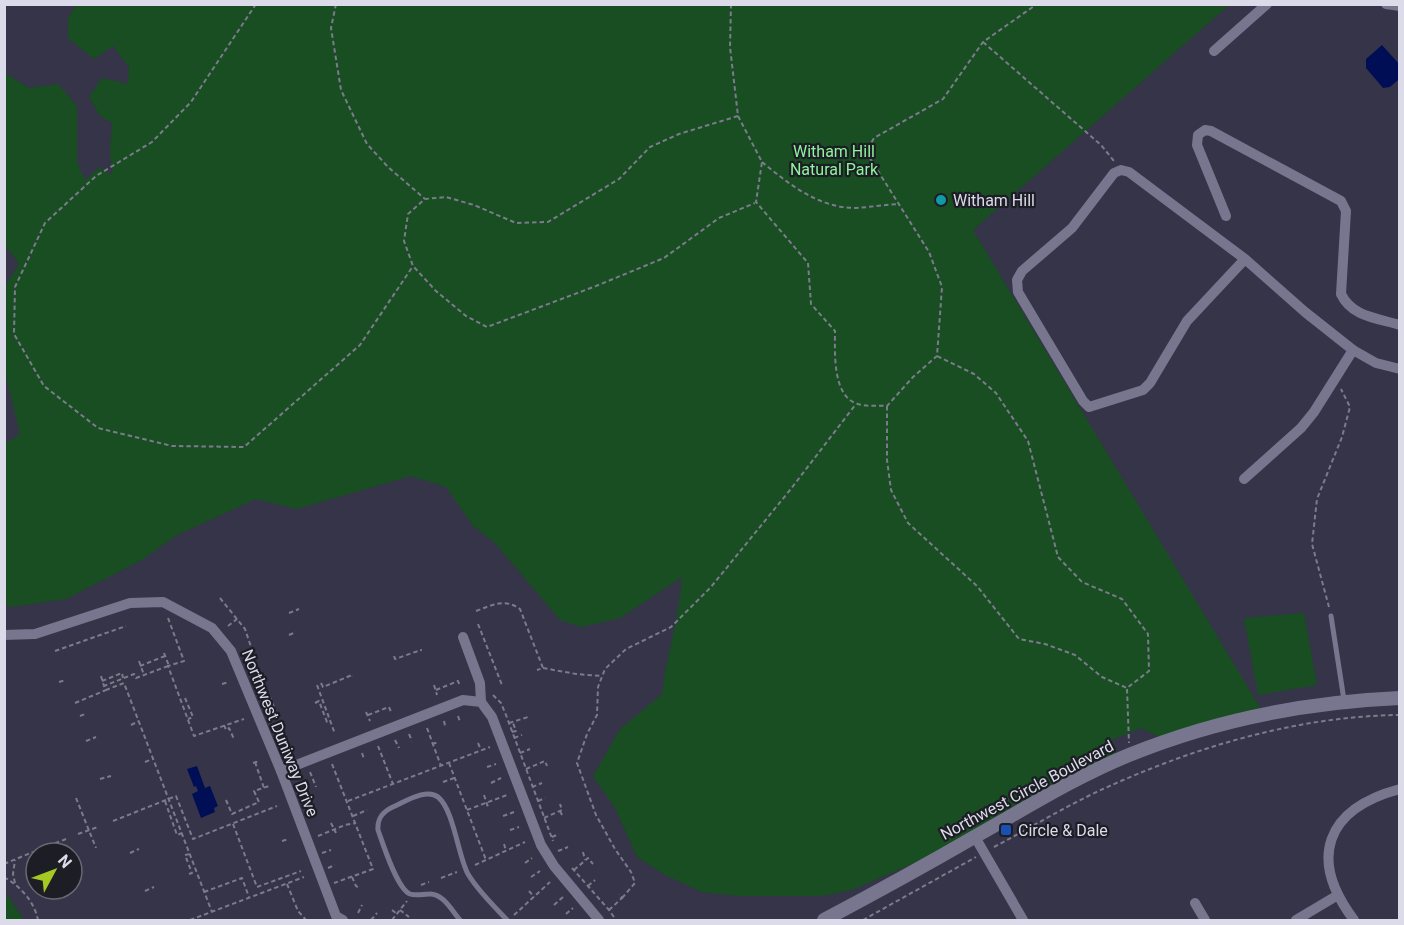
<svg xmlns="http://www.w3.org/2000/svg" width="1404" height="925" font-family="Roboto,sans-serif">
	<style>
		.green { fill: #184e21 }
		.water { fill: #000f55 }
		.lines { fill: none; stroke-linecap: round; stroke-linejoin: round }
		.path { stroke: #7c7b8d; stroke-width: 2; stroke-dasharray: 4.5 3; stroke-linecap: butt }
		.service { stroke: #78768e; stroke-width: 5 }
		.minor { stroke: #78768e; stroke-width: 10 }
		.secondary { stroke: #78768e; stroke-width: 14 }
		.culture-dot { fill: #0f9aa8; stroke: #1d1d26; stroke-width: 2 }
		.transit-dot { fill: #1a4fb4; stroke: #1d1d26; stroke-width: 2 }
		.labels { text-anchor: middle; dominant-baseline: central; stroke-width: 4.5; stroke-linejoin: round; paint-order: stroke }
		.park-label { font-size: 16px; fill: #8ef59a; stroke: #1d1d26 }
		.poi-label { font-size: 16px; fill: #dcdbe9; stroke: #1d1d26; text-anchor: start }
		.street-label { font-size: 16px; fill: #dcdbe9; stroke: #1d1d26 }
	</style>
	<rect width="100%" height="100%" fill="#353448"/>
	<g class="green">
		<path d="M76,5H1229L973,230L1264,714L1168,741L1141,728L1112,740L1118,760L975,837L852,890L822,896H738L702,892L663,874L637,857L614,806L593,776L620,729L662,694C667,655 679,616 682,577L620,618L581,627L560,620L494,542L473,526L446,487L411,476L297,509L256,499L177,535L142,560L66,599L11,607L5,605V444L20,434L5,372L4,288L19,264L9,250L5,248V73L29,88L58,84L77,106V162L85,180L100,167L112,175L110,150L112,123L100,116L89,97L102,78L128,84L129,67L113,46L94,59L68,38V18Z"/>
		<polygon points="1304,613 1317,685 1258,695 1244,618"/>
		<polygon points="4,892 6,893 24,920 5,920"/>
	</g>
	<g class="water">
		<polygon points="1382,45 1400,65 1398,80 1390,87 1383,88 1366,68 1366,59"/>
		<polygon points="197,766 205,788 210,786 218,806 214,808 215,812 201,818 192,794 198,791 196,786 194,787 187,769"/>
	</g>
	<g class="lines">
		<g class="path">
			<polyline points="256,4 191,102 152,142 96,176 45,223 15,287 14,334 44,386 98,428 172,446 244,447 360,345 413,266"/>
			<polyline points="336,4 331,28 341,90 367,144 388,167 425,199"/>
			<path d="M731,4L730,47L738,116L762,162L756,202L808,263L811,304L835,331C835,352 832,397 858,404C867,407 878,405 887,406L913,377L937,356L942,287L929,252L866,152L874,138L943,99L983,42L1037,4"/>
			<polyline points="983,42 1101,145 1114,161"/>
			<polyline points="738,116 679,134 650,147 619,179 548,222 516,223 474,205 446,197 425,199 408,214 404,241 413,266 436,291 466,316 487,327 596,286 664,258 719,218 755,203"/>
			<path d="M762,162C790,185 819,208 856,208C870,207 884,205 898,204"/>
			<polyline points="887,406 887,460 891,490 908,523 977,586 1019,639 1045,644 1075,655 1102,677 1127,688 1149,671 1148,634 1122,599 1082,582 1058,557 1028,441 996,393 974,374 937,356"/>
			<polyline points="220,598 245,629 252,650 246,652"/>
			<polyline points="1329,607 1312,544 1317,499 1342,437 1350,407 1341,389"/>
			<path d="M476,611C492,605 505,598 520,609L543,668L537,670"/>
			<polyline points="289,613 299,609"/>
			<polyline points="168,618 184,661 168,666 194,736 244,719"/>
			<polyline points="478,624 502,685 503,684"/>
			<polyline points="228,626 237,619"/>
			<polyline points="289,635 296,632"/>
			<polyline points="55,651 126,626"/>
			<polyline points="164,653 169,666"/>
			<polyline points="394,656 395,659 421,650 421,651"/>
			<polyline points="139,661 144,675"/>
			<polyline points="140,666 165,656"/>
			<polyline points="168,666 136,678 134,674 104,686 106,690 124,683 212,912"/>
			<polyline points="543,668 576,674 602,676"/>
			<polyline points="101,676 104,686"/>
			<polyline points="102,681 122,673 123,678"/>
			<polyline points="59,682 66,680"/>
			<polyline points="321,683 323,687 352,675 352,677"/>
			<polyline points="222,684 229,682"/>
			<polyline points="317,685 335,734"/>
			<polyline points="434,685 437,695"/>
			<polyline points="1127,689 1129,743"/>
			<polyline points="436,690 458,681 460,686"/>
			<polyline points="493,695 501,703 506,715 553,841"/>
			<polyline points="263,697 269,695 278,717 272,720"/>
			<polyline points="185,698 193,717 188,719"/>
			<polyline points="75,703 106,690"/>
			<polyline points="315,703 319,701 327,722 330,721"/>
			<polyline points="366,712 370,721"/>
			<polyline points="368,715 389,707 391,712"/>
			<polyline points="80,716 85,714"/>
			<polyline points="458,716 460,722"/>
			<polyline points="444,721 445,726"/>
			<polyline points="509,723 528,717"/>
			<polyline points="131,725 139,721"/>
			<polyline points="224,725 226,730 229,728 234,739"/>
			<polyline points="427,728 441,766"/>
			<polyline points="512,732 516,731 513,723"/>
			<polyline points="409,734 412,741"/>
			<polyline points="514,738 522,735"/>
			<polyline points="395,740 399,748"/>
			<polyline points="86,741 96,737"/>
			<polyline points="478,743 481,750"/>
			<polyline points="432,744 439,742"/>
			<polyline points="378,746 393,784"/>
			<polyline points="362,753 364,759"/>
			<polyline points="520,753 530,749"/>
			<polyline points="145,762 153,759"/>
			<polyline points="255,762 264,788"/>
			<polyline points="253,763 259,761"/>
			<polyline points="449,763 486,860"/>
			<polyline points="332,764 373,869 334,883"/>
			<polyline points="487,767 496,764"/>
			<polyline points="526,769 545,761 547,766"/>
			<polyline points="310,772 316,787"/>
			<polyline points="100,779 111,776"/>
			<polyline points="443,782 454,778"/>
			<polyline points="491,783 501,778"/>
			<polyline points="532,787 542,783"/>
			<polyline points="484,795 488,807"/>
			<polyline points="76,798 96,848"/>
			<polyline points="226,800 232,814 259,802 254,791 269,786"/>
			<polyline points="165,801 177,835 182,833"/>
			<polyline points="348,801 490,747"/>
			<polyline points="538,801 545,798"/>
			<polyline points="467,810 507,795"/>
			<polyline points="560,811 563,817"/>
			<polyline points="353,816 367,810"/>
			<polyline points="503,816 514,812"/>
			<polyline points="544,818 562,810 560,804"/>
			<polyline points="113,821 176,796 193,839 277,806"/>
			<polyline points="331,823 336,833"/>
			<polyline points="233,824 257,887 301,871"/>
			<polyline points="510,830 519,827"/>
			<polyline points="78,834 98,827"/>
			<polyline points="318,836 345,825 356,823"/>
			<polyline points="552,837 559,834"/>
			<polyline points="282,841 289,839"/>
			<polyline points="504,844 506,851"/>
			<polyline points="48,846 66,839"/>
			<path d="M994,847C1030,828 1066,806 1103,789C1195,747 1298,716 1400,715"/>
			<polyline points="558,851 568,847"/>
			<polyline points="583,852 585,860"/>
			<polyline points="130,853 139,849"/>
			<polyline points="322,853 331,850"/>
			<polyline points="525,863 532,858"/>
			<polyline points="4,864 33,852"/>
			<polyline points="475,865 525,842"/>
			<polyline points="328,868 335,865"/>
			<polyline points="572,868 609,910 616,920"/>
			<polyline points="574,870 588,858 593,864"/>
			<polyline points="189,874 192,873 185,855 190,854"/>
			<path d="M4,877C21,887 34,901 38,920"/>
			<polyline points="352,877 356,886 359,888"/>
			<polyline points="531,877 540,871"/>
			<polyline points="441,878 457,872"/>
			<polyline points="15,883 13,874 15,860"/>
			<polyline points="287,884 298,911 306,920"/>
			<polyline points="421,885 429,882"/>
			<polyline points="588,886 595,880"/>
			<polyline points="145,891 154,887"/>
			<polyline points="529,891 534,897"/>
			<polyline points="204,892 242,878 249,897"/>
			<polyline points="622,898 635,883 631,872 615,849 596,815 577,763 587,734 597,715 598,687 605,669 626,649 671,627 711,587 790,490 856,404"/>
			<polyline points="554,905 563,897"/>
			<polyline points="392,910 397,914"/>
			<polyline points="400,910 409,917"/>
			<polyline points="609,910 622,898 619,894"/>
			<polyline points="358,913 362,905"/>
			<polyline points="566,914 573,908"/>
			<polyline points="514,915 550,882"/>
			<polyline points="190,920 304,877"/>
			<polyline points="371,920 377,913"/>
			<polyline points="392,920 407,901"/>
			<polyline points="863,920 976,857"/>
		</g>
		<g class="service">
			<polyline points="1331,616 1344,700"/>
			<path d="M460,920C452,911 443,893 429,894C423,894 416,896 410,894C397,889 383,844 378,830C377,818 383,811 395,806C406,801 427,788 438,797C454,810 458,856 468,874C478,891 494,906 507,920"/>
		</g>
		<g class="minor">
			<polyline points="1386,4 1400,6"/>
			<polyline points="1214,51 1267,4"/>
			<path d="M1226,216L1197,145L1198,135L1205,130L1211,131L1341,201L1346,211L1341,294C1352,317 1377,318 1400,325"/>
			<polyline points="1245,259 1187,321 1150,383 1143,390 1089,407 1083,401 1018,292 1017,280 1022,271 1072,228 1114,173 1121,170 1129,172 1245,259 1305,312 1353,350 1376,363 1400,369"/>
			<polyline points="1244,479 1301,428 1314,412 1353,350"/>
			<polyline points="4,635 35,634 130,603 163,602 212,628 231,651 281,771 336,916 343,920"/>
			<polyline points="463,637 480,683 481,702"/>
			<polyline points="281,771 463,700 481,702 492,717 541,845 554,866 599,920"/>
			<polyline points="975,837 1023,920"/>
			<polyline points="1195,903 1205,920"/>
			<polyline points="1296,920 1338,895"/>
			<path d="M1354,920C1308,859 1325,809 1400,789"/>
		</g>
		<path class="secondary" d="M824,920C875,893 926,865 976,836C1026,808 1075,777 1129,755C1215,720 1307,702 1400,698"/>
	</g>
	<circle class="culture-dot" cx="941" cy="200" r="6"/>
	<rect class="transit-dot" x="1000" y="824" width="12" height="12" rx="3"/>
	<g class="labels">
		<g class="park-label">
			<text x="834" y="151">Witham Hill<tspan x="834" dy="18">Natural Park</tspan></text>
		</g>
		<g class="poi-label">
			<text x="953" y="200">Witham Hill</text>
			<text x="1018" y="830">Circle &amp; Dale</text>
		</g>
		<g class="street-label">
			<text transform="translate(280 733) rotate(68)">Northwest Duniway Drive</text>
			<text transform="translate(1027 790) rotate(-28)">Northwest Circle Boulevard</text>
		</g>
	</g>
	<rect width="1404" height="925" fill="none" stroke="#dcdbe9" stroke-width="12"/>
	<g transform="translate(54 871) rotate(49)"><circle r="28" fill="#1d1d26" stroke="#696974" stroke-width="1.5"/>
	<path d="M0-4.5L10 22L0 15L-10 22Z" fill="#a5c822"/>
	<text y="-9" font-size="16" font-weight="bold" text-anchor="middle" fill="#dcdbe9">N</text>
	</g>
</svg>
